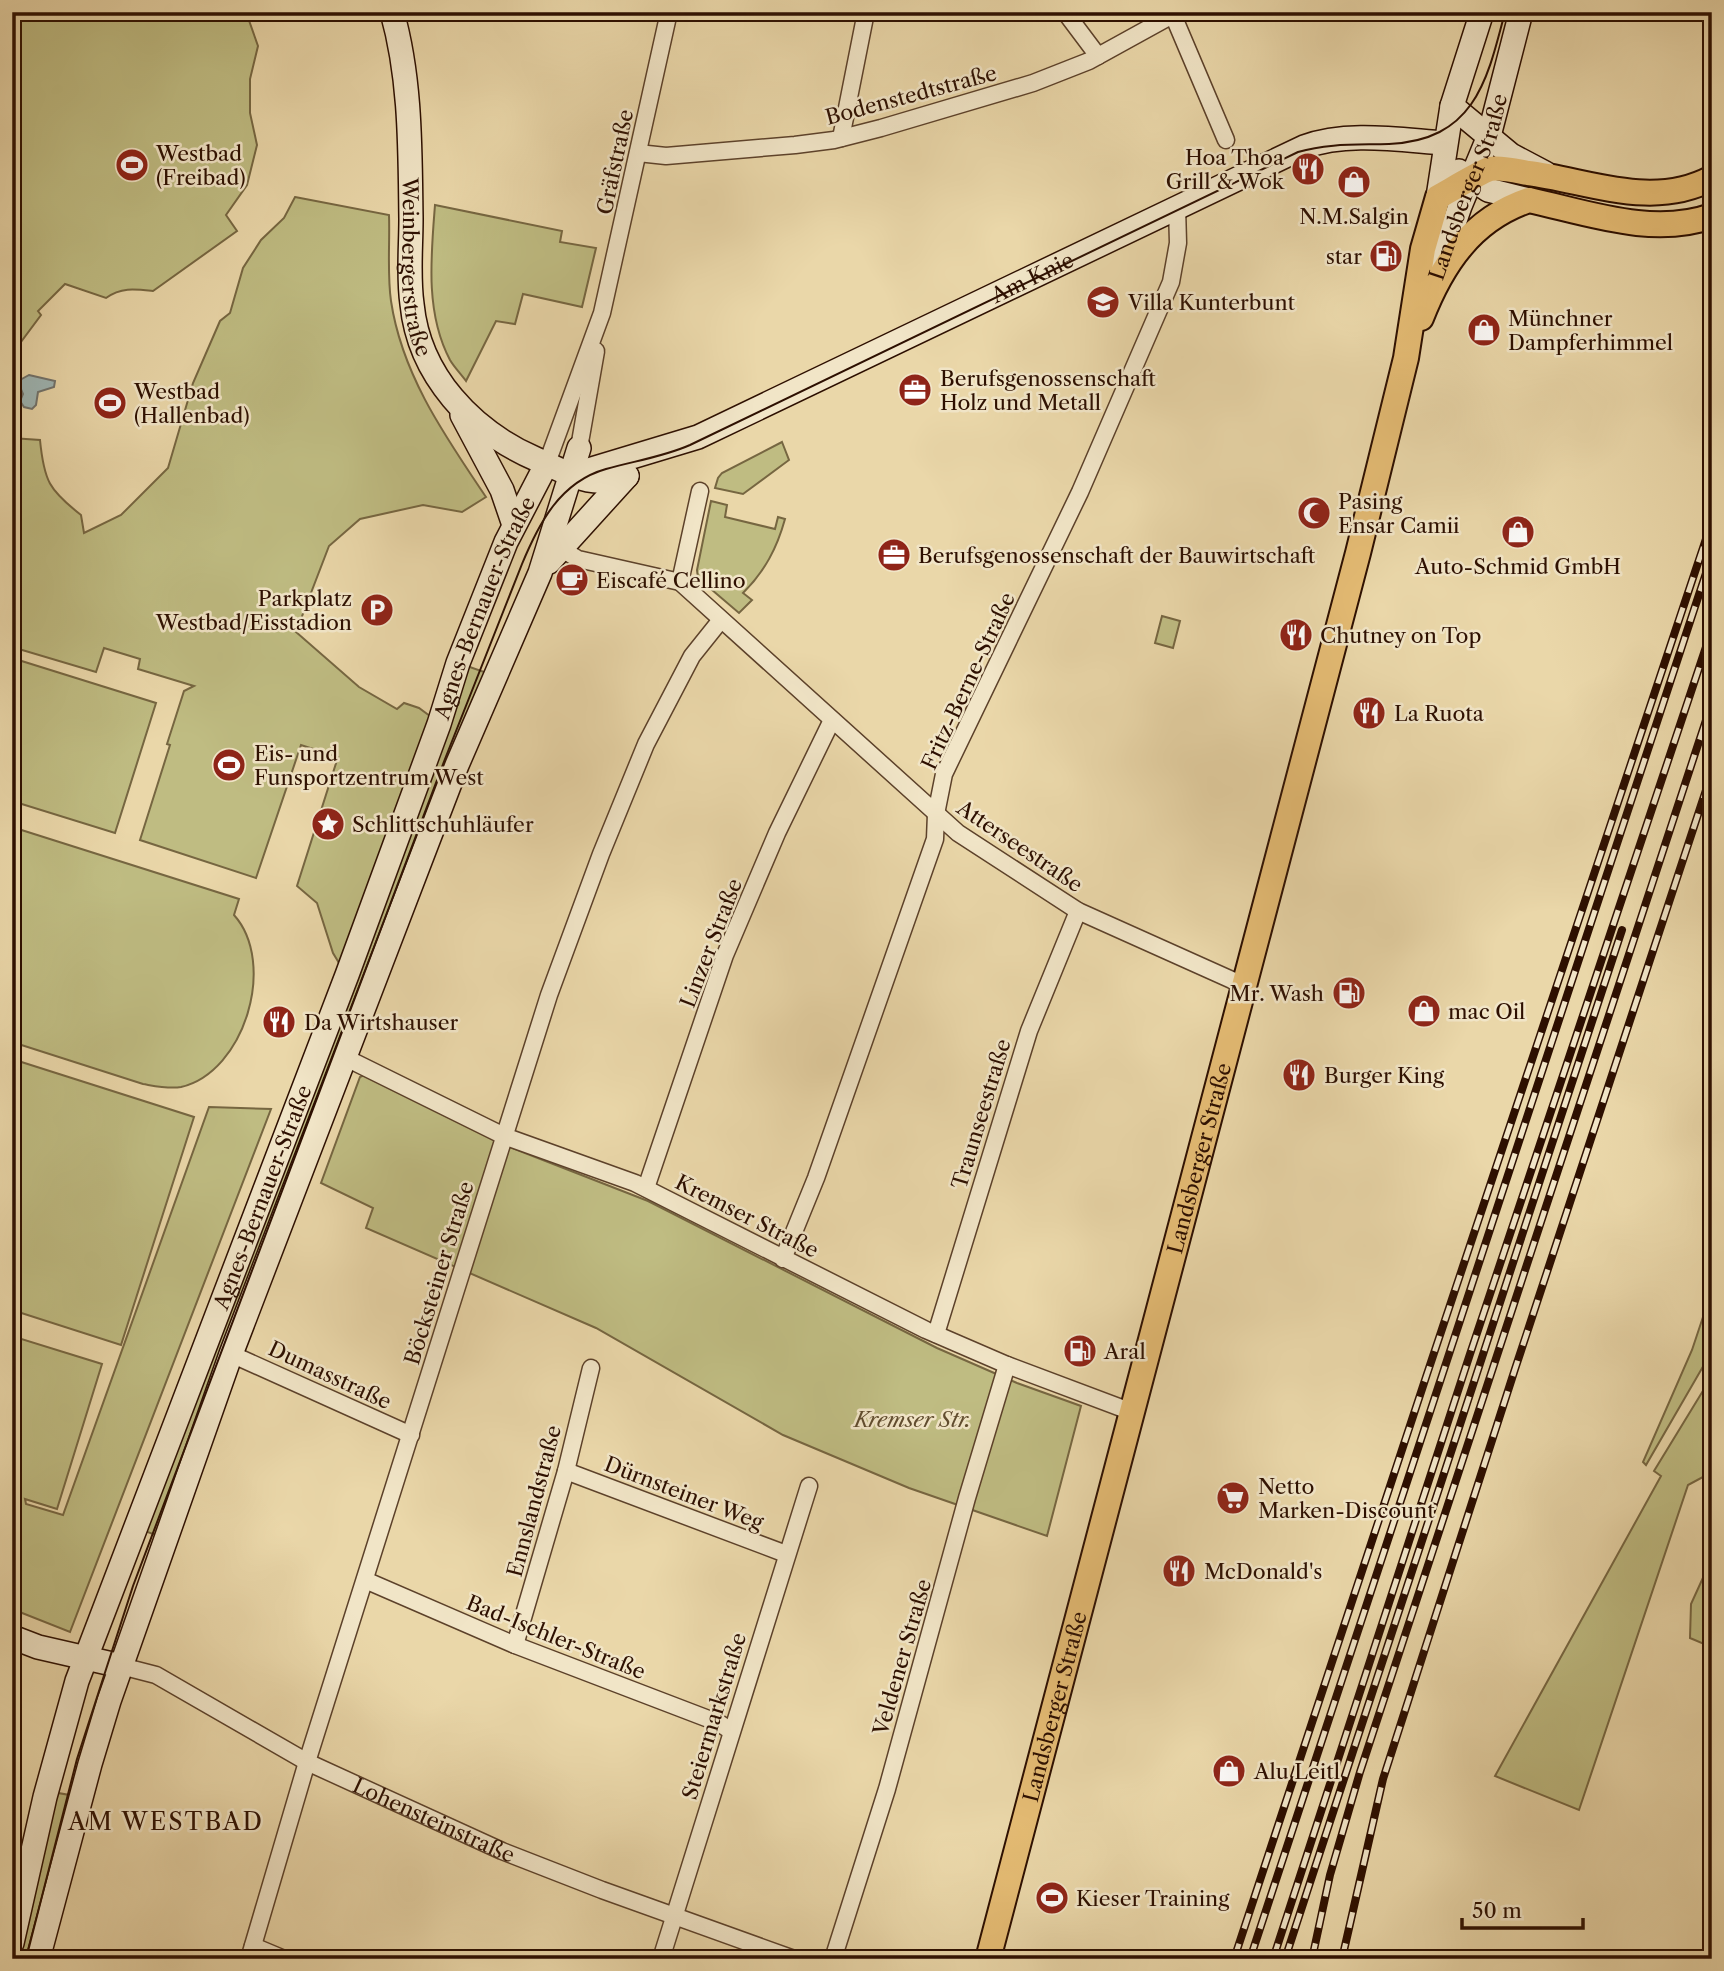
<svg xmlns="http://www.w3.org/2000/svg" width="1724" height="1971" font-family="'Libre Caslon Text',serif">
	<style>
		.green { fill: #bfbc82; stroke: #766641; stroke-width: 2 }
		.water { fill: #9eb6b5; stroke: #71736d; stroke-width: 2 }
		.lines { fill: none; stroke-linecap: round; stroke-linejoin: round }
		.street-casing { stroke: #5c412a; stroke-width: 19 }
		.secondary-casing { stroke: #2d0f00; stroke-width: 26 }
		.primary-casing { stroke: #2d0f00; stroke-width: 28 }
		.street { stroke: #f1e5c7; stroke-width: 16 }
		.secondary { stroke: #f1e5c7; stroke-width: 23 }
		.primary { stroke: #e5bc74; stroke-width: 24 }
		.tram { stroke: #2d0f00; stroke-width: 2 }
		.rail-casing { stroke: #2d0f00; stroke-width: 8 }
		.rail { stroke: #f1e5c7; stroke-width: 5; stroke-dasharray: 16; stroke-linecap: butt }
		.labels { text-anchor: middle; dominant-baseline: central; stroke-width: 5; stroke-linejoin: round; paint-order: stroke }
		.street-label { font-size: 21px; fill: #2d0f00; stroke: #f1e5c7 }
		.poi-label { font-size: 21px; fill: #2d0f00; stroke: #f1e5c7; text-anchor: start }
		.park-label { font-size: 21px; font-style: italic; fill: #604c2e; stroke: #f1e5c7 }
		.quarter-label { font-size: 24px; letter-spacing: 2px; fill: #2d0f00; stroke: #f1e5c7 }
	</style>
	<rect width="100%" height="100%" fill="#ead7a9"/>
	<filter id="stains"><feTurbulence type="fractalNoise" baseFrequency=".00286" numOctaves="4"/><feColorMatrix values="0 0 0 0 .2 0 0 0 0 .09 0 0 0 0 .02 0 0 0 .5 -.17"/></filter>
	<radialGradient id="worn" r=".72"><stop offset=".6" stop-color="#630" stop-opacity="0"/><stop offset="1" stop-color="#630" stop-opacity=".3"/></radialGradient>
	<g class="green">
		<path d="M12,12H246L258,46L250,79V113L257,145L247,185L226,215L237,231L153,291C135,289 121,287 106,298L65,284L38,311L41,315L12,354Z"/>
		<path d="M295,197L389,215C390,243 387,274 391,301C402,375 445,436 486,497L462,512L423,505L360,519L329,546L296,632L359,687L397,709L404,703L419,708L434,719L345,973L333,953L317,903L297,886L338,757L301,745L256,878L140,840L170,745L167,744L184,691L194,686L138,669L140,659L104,648L96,672L12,647V438L40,440C44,481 49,490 81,515L84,533L121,515L168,468L193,383L220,321L230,313L243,268L261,240L284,218Z"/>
		<path d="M435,205L562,231L560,242L596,248L582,307L523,294L515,324L496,321L466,381C461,374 454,367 450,360C425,313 431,256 435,205Z"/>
		<polygon points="782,442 789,460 743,494 715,488 718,478 722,473"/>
		<path d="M711,501L727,505L725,517L775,529L778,517L785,519C777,548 765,571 743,593L752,600L739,613L698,578L697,570Z"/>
		<polygon points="1162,616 1180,621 1173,648 1155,643"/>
		<polygon points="12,658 156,703 115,833 12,801"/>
		<polygon points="464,665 490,674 161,1537 142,1530"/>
		<path d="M12,827L239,899L234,915C277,963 245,1072 181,1087C168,1089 155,1086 143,1084L12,1042Z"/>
		<polygon points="12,1059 194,1117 121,1345 12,1310"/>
		<polygon points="366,1074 502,1144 648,1201 937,1348 1017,1383 1081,1406 1047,1536 909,1488 783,1435 596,1328 366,1228 373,1208 321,1183 360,1077"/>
		<polygon points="209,1107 271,1109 70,1632 12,1609 12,1336 102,1364 57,1509 25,1499 26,1504 63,1515"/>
		<polygon points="1712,1290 1712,1351 1646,1465 1643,1462 1692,1350"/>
		<polygon points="1712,1376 1712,1451 1703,1477 1688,1485 1579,1810 1495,1776 1661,1476 1654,1471"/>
		<polygon points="1712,1558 1712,1622 1704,1644 1690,1638 1691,1604"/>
		<polygon points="100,1695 31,1959 14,1959 31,1889 52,1792 70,1795"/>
	</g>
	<polygon class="water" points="29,375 55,381 54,387 38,392 36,405 32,409 24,407 20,401 23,394 20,387 20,380"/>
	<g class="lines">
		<defs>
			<g id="street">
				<polyline points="1065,12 1098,56"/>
				<polyline points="1173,15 1226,140"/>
				<polyline points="841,138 866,12"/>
				<polyline points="638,153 666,156 795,145 834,140 881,128 1033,83 1089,61 1178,12"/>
				<polyline points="579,448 596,351"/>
				<polyline points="547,463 602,313 669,12"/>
				<polyline points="560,548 578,559 680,582 958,833 1078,911 1243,985"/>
				<polyline points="680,582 700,491"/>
				<polyline points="344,1057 504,1136 635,1183 926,1330 1007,1365 1132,1412"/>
				<polyline points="646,1188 725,955 777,833 832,720"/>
				<polyline points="783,1259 816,1178 935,839 936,814 944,774 1080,492 1171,282 1178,243 1177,207"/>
				<polyline points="936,1334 1029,1031 1078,911"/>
				<polyline points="231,1354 411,1435"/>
				<polyline points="566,1471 786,1554"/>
				<polyline points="365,1580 515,1645 719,1723 731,1731"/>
				<polyline points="515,1645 566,1471 591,1368"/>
				<path id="s1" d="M121,1666L156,1675L307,1762L502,1851L602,1890L794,1959"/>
				<polyline points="253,1946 284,1959"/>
				<polyline points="249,1959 307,1762 549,995 601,854 646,744 692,656 720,621"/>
				<polyline points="661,1959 809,1486"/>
				<polyline points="833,1959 887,1789 967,1498 1007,1365"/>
			</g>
			<g id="secondary">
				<path id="s2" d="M392,12C411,79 410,150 411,219C411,247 408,276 412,304C419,376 472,431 536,459C569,473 590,490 627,476"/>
				<polyline points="1452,106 1511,155 1545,173"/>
				<polyline points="1459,171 1488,190 1529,200"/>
				<polyline points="1438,197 1452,106 1482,12"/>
				<path id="s3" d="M1435,279L1460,206L1489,136L1521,12"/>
				<polyline points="462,415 502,490 514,525"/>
				<path id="s4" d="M572,475L698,437L1304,147C1347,131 1400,140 1445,143"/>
				<polyline points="549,562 627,476"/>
				<polyline points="12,1637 38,1647 121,1666"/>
				<path id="s5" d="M12,1943L45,1797L77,1681L347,975L439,724L458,663L506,542L547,463"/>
				<polyline points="38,1959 90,1764 109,1701 231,1354 457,765 540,573 579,448"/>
			</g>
			<g id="primary">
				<path d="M1421,318C1442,264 1472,219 1529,200C1588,213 1653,237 1712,216"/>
				<path id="s6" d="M988,1959L1358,553L1406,358L1423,249L1438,197C1449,191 1482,171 1490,169C1501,167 1517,171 1528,173C1590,181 1652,210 1712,178"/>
			</g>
		</defs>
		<use href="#street" class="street-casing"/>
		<use href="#secondary" class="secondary-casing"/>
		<use href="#primary" class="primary-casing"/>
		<use href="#street" class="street"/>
		<use href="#secondary" class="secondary"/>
		<use href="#primary" class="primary"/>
		<path class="tram" d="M26,1959L77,1759L133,1586L445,759L522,564C539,523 560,482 606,469C634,461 663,457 690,445L1298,152C1328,143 1358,145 1389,144C1474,140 1487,82 1505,12"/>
		<defs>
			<g id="rail">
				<polyline points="1234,1959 1427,1374 1712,521"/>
				<polyline points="1250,1959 1712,555"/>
				<polyline points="1273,1959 1470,1354 1712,629"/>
				<polyline points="1285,1959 1622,930"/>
				<polyline points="1312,1959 1330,1875 1360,1772 1712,702"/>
				<polyline points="1342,1959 1383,1779 1515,1369 1712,772"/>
			</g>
		</defs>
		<use href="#rail" class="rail-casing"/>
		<use href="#rail" class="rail"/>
	</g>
	<defs>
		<symbol id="stadium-disc" viewBox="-11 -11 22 22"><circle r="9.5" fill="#8f2418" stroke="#f1e5c7"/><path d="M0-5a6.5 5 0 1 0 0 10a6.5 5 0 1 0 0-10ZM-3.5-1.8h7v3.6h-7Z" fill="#fff"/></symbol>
		<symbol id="restaurant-disc" viewBox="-11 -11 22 22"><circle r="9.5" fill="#8f2418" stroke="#f1e5c7"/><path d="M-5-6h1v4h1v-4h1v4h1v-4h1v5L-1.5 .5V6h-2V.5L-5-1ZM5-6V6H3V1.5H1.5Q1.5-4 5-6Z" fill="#fff"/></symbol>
		<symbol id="shop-disc" viewBox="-11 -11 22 22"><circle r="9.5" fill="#8f2418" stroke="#f1e5c7"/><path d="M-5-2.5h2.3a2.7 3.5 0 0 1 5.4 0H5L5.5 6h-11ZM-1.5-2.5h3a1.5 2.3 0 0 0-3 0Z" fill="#fff"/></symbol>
		<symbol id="fuel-disc" viewBox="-11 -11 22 22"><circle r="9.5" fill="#8f2418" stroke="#f1e5c7"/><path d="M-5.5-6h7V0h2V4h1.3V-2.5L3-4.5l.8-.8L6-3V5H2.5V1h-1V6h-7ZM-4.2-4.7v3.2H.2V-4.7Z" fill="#fff"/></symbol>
		<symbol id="school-disc" viewBox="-11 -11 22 22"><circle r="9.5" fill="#8f2418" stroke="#f1e5c7"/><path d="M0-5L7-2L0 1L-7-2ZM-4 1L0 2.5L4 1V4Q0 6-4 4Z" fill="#fff"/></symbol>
		<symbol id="office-disc" viewBox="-11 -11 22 22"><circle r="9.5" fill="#8f2418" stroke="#f1e5c7"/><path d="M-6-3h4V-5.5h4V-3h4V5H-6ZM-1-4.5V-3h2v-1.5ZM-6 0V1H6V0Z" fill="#fff"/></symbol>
		<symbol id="mosque-disc" viewBox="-11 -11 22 22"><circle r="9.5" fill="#8f2418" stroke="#f1e5c7"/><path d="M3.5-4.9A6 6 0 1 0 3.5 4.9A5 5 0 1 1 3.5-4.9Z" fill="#fff"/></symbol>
		<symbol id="cafe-disc" viewBox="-11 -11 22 22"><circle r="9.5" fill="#8f2418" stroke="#f1e5c7"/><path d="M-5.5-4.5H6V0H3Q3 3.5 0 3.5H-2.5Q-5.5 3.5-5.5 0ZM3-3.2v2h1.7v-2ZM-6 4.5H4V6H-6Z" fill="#fff"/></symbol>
		<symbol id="parking-disc" viewBox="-11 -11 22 22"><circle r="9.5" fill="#8f2418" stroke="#f1e5c7"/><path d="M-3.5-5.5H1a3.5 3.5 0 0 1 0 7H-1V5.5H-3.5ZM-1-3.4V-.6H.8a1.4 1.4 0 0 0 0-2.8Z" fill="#fff"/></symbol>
		<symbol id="sight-disc" viewBox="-11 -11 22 22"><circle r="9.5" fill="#8f2418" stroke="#f1e5c7"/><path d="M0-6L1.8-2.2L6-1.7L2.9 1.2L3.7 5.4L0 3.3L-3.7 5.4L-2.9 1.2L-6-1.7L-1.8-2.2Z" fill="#fff"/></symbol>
		<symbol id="supermarket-disc" viewBox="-11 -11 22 22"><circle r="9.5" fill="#8f2418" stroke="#f1e5c7"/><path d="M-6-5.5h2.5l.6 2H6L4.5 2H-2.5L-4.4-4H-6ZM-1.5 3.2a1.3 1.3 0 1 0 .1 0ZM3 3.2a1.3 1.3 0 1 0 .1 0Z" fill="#fff"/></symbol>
	</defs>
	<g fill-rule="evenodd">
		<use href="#stadium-disc" x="113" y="146" width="38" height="38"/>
		<use href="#restaurant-disc" x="1289" y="150" width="38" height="38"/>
		<use href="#shop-disc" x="1335" y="163" width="38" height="38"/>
		<use href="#fuel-disc" x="1367" y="237" width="38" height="38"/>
		<use href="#school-disc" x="1084" y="283" width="38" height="38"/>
		<use href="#shop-disc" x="1465" y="311" width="38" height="38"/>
		<use href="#office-disc" x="896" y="371" width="38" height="38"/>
		<use href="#stadium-disc" x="91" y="384" width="38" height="38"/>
		<use href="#mosque-disc" x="1295" y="494" width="38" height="38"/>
		<use href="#shop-disc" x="1499" y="513" width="38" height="38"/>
		<use href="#office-disc" x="875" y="536" width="38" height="38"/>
		<use href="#cafe-disc" x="553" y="561" width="38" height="38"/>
		<use href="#parking-disc" x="358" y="591" width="38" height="38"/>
		<use href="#restaurant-disc" x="1277" y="616" width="38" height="38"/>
		<use href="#restaurant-disc" x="1350" y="694" width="38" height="38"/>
		<use href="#stadium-disc" x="210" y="746" width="38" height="38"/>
		<use href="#sight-disc" x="309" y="805" width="38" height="38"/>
		<use href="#fuel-disc" x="1330" y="974" width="38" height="38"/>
		<use href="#shop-disc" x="1405" y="992" width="38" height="38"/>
		<use href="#restaurant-disc" x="260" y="1003" width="38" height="38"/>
		<use href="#restaurant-disc" x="1280" y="1056" width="38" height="38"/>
		<use href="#fuel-disc" x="1061" y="1332" width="38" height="38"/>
		<use href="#supermarket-disc" x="1214" y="1479" width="38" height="38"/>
		<use href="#restaurant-disc" x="1160" y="1552" width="38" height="38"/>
		<use href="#shop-disc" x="1210" y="1752" width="38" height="38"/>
		<use href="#stadium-disc" x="1033" y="1879" width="38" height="38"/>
	</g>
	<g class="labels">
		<g class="street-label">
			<text transform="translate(911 95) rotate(-15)">Bodenstedtstraße</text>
			<text transform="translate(615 162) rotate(-78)">Gräfstraße</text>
			<text stroke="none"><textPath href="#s3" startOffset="98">Landsberger Straße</textPath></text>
			<text stroke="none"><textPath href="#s2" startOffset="257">Weinbergerstraße</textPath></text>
			<text stroke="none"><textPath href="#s4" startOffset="502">Am Knie</textPath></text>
			<text stroke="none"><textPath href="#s5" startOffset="1418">Agnes-Bernauer-Straße</textPath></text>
			<text transform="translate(968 681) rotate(-65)">Fritz-Berne-Straße</text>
			<text transform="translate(1020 846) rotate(34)">Atterseestraße</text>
			<text transform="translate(711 943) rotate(-69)">Linzer Straße</text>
			<text transform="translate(981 1114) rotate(-73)">Traunseestraße</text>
			<text stroke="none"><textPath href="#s6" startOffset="828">Landsberger Straße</textPath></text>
			<text stroke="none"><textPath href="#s5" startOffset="788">Agnes-Bernauer-Straße</textPath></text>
			<text transform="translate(747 1216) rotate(27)">Kremser Straße</text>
			<text transform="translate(439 1273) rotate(-73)">Böcksteiner Straße</text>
			<text transform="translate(330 1375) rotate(25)">Dumasstraße</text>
			<text transform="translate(684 1493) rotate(21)">Dürnsteiner Weg</text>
			<text transform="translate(534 1501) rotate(-75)">Ennslandstraße</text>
			<text transform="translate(556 1637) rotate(22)">Bad-Ischler-Straße</text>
			<text transform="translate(902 1657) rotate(-74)">Veldener Straße</text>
			<text stroke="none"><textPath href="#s6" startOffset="261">Landsberger Straße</textPath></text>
			<text transform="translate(714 1716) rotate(-73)">Steiermarkstraße</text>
			<text stroke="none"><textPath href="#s1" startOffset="350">Lohensteinstraße</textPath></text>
		</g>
		<g class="poi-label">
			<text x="156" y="153">Westbad<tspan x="156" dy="24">(Freibad)</tspan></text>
			<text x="1284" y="157" text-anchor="end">Hoa Thoa<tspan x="1284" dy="24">Grill &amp; Wok</tspan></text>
			<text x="1354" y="216" text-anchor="middle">N.M.Salgin</text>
			<text x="1362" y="256" text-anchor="end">star</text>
			<text x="1128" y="302">Villa Kunterbunt</text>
			<text x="1508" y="318">Münchner<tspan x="1508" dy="24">Dampferhimmel</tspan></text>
			<text x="940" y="378">Berufsgenossenschaft<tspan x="940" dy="24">Holz und Metall</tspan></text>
			<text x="134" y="391">Westbad<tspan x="134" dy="24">(Hallenbad)</tspan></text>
			<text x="1338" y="501">Pasing<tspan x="1338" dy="24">Ensar Camii</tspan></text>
			<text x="918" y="555">Berufsgenossenschaft der Bauwirtschaft</text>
			<text x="1518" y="566" text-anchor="middle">Auto-Schmid GmbH</text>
			<text x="596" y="580">Eiscafé Cellino</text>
			<text x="352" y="598" text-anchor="end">Parkplatz<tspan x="352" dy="24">Westbad/Eisstadion</tspan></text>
			<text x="1320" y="635">Chutney on Top</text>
			<text x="1394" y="713">La Ruota</text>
			<text x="254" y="753">Eis- und<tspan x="254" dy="24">Funsportzentrum West</tspan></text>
			<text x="352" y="824">Schlittschuhläufer</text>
			<text x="1324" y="993" text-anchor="end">Mr. Wash</text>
			<text x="1448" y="1011">mac Oil</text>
			<text x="304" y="1022">Da Wirtshauser</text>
			<text x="1324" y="1075">Burger King</text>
			<text x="1104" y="1351">Aral</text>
			<text x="1258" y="1486">Netto<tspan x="1258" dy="24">Marken-Discount</tspan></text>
			<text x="1204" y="1571">McDonald's</text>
			<text x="1254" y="1771">Alu Leitl</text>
			<text x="1076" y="1898">Kieser Training</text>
		</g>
		<g class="park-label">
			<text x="913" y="1419">Kremser Str.</text>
		</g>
		<g class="quarter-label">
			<text x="166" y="1821">AM WESTBAD</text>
		</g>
	</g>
	<rect width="1724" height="1971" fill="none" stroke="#ead7a9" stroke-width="42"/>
	<rect x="14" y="14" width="1696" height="1943" fill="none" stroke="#2d0f00" stroke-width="3.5"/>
	<rect x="21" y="21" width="1682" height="1929" fill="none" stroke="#2d0f00" stroke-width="2"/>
	<path d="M1462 1918v10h121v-10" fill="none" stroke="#2d0f00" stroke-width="3.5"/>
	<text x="1472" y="1918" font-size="21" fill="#2d0f00" stroke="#f1e5c7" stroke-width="5" paint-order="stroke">50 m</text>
	<rect width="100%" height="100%" filter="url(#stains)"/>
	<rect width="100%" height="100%" fill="url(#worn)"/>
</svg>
